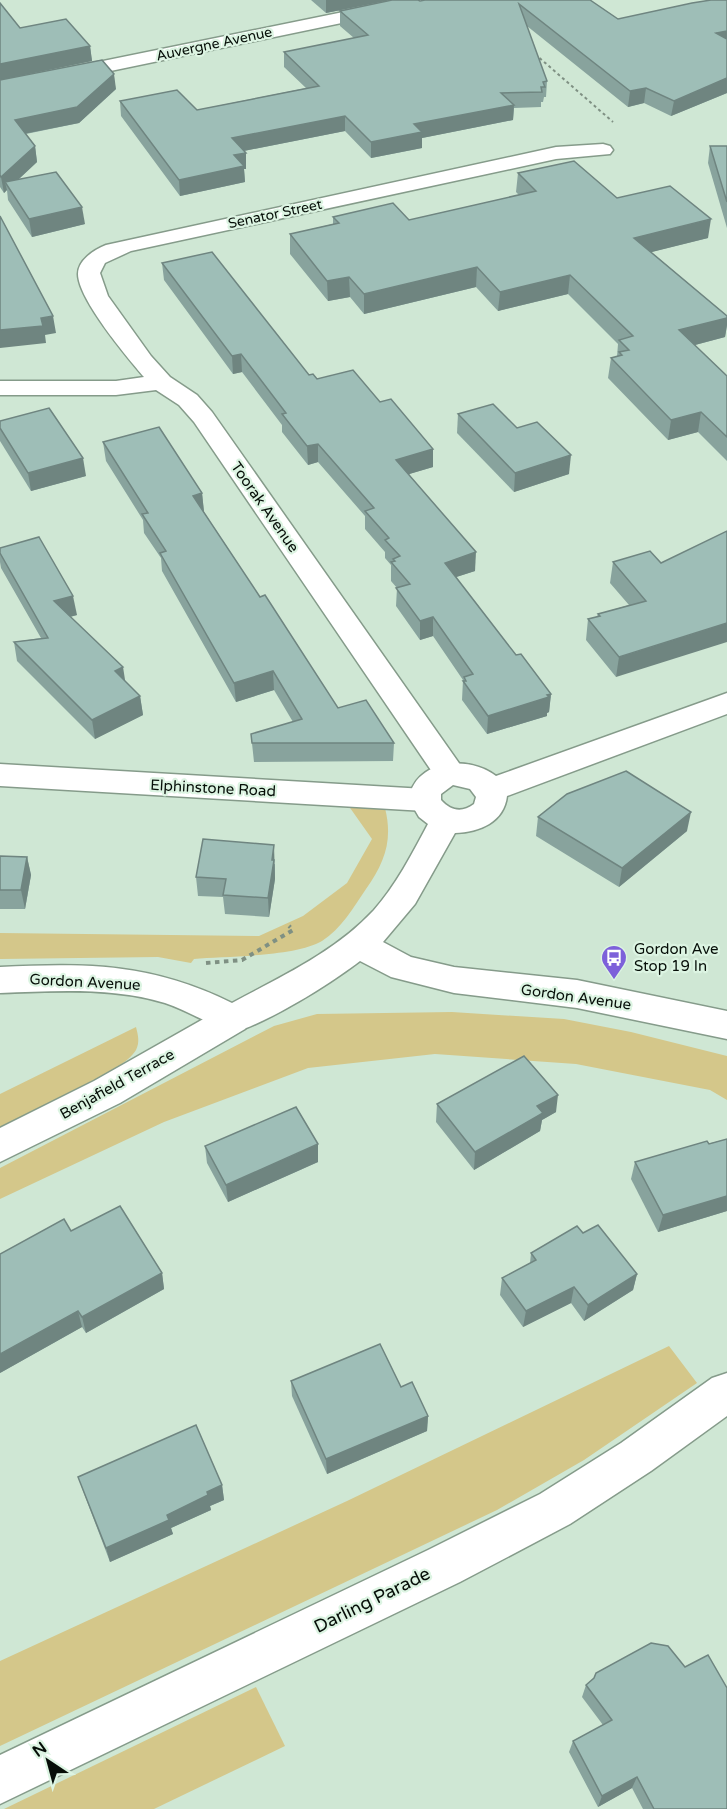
<svg xmlns="http://www.w3.org/2000/svg" width="727" height="1809" font-family="'Varela Round',sans-serif">
	<style>
		.green { fill: #d4c78a }
		.lines { fill: none; stroke-linecap: round; stroke-linejoin: round }
		.minor-casing { stroke: #859b8a; stroke-width: 3 }
		.tertiary-casing { stroke: #859b8a; stroke-width: 3 }
		.path-far1 { stroke: #7f9083; stroke-width: 2; stroke-dasharray: 3 3; stroke-linecap: butt }
		.path { stroke: #7f9083; stroke-width: 4; stroke-dasharray: 4.5 4.5; stroke-linecap: butt }
		.minor { fill: #fff; fill-rule: evenodd }
		.tertiary { fill: #fff; fill-rule: evenodd }
		.wall { fill: #88a39d }
		.shaded-wall { fill: #6f8580 }
		.building { fill: #9ebeb7; stroke: #6f8580; stroke-width: 1.5 }
		.labels { text-anchor: middle; dominant-baseline: central; stroke-width: 4.5; stroke-linejoin: round; paint-order: stroke }
		.far-street-label { font-size: 14px; fill: #060e08; stroke: #dcf4e2 }
		.street-label { font-size: 15px; fill: #060e08; stroke: #dcf4e2 }
		.poi-label { font-size: 15px; fill: #060e08; stroke: #dcf4e2; text-anchor: start }
		.near-street-label { font-size: 18px; fill: #060e08; stroke: #dcf4e2 }
	</style>
	<rect width="100%" height="100%" fill="#cfe7d4"/>
	<g class="green">
		<path d="M348,805L385,808C393,840 385,862 366,889C353,908 341,929 322,941C295,957 226,956 194,959L191,963L158,957L0,959V933L259,936L303,916L347,883L372,839Z"/>
		<polygon points="452,1012 564,1019 631,1032 727,1056 727,1100 710,1090 576,1064 435,1054 308,1068 164,1122 0,1199 0,1168 274,1026 317,1014"/>
		<path d="M136,1027C138,1035 140,1042 136,1050C124,1072 27,1115 0,1129V1094Z"/>
		<polygon points="669,1346 697,1383 584,1460 497,1510 0,1746 0,1661 347,1501"/>
		<polygon points="256,1687 285,1746 154,1809 4,1809"/>
	</g>
	<g class="lines">
		<defs>
			<g id="minor">
				<polygon points="402,0 437,0 434,4 428,5 0,94 0,82"/>
				<path d="M603,144L610,146L613,150L610,154L556,159L131,251L105,263L100,273L108,296L151,356L170,377L197,395L212,412L461,766L465,774L461,782L450,785L439,782L194,422L179,405L156,390L116,395H0V381H116L144,377C127,357 78,299 78,274C78,260 94,250 106,245L556,147Z"/>
				<polygon points="0,764 425,789 436,792 441,800 436,808 425,811 0,786"/>
				<polygon points="233,1005 245,1009 250,1019 245,1029 120,1103 0,1162 0,1128 94,1081 221,1009"/>
				<polygon points="727,1373 727,1416 651,1471 570,1524 460,1582 0,1804 0,1755 428,1550 540,1494 621,1443 712,1378"/>
			</g>
			<path id="tertiary" d="M727,693V714L507,796C504,822 480,832 455,833L415,904L383,942L411,957L454,967L577,980L727,1011V1039L577,1008L454,993L391,977L360,961C327,986 272,1020 233,1033C210,1025 189,1011 165,1003C112,987 55,991 0,993V967C88,963 151,963 232,1003C282,976 335,952 374,910C396,885 412,854 428,824L419,817L409,800C413,760 469,754 496,776ZM453,785L470,789L476,797L474,804C462,813 451,811 441,800V794Z"/>
		</defs>
		<use href="#minor" class="minor-casing"/>
		<use href="#tertiary" class="tertiary-casing"/>
		<polyline class="path-far1" points="535,54 613,122"/>
		<polyline class="path" points="206,963 242,960 293,930 289,926"/>
		<use href="#minor" class="minor"/>
		<use href="#tertiary" class="tertiary"/>
	</g>
	<g class="wall">
		<polygon points="311,0 391,0 326,13"/>
		<polygon points="590,0 618,19 727,0 727,93 671,116 644,103 628,107 527,26 547,81 546,97 544,97 543,102 541,102 541,107 514,108 513,120 422,138 422,148 371,158 345,131 244,151 246,153 246,169 244,169 245,182 180,196 121,116 120,101 197,110 306,88 284,67 284,52 354,38 340,26 340,11 420,1"/>
		<polygon points="0,3 20,28 90,46 92,61 1,80 116,89 79,123 26,134 35,146 37,162 18,180 85,224 32,237 8,200 7,190 4,193 0,187"/>
		<polygon points="710,146 727,146 727,228 708,163"/>
		<polygon points="518,173 617,198 708,238 651,252 727,316 727,325 725,337 695,345 727,376 727,461 698,432 668,440 608,378 611,358 617,357 618,344 568,294 498,311 476,287 364,314 350,297 328,301 290,254 290,234 333,224 333,217 409,220 519,195 516,192"/>
		<polygon points="162,263 309,375 317,379 433,467 409,474 475,571 456,577 516,655 551,694 549,712 547,713 547,716 487,734 462,700 463,680 433,636 420,640 396,606 397,588 391,581 391,565 385,558 385,552 365,529 365,516 318,462 308,465 282,432 282,425 242,372 233,374 164,280"/>
		<polygon points="458,414 517,428 569,474 514,492 457,433"/>
		<polygon points="0,421 86,476 31,491 0,441"/>
		<polygon points="103,442 202,493 204,512 260,597 338,708 394,743 393,761 254,762 251,734 293,722 274,690 236,702 162,571 161,558 144,533 143,520 106,461"/>
		<polygon points="0,548 77,615 70,617 125,681 140,696 143,715 95,739 17,661 14,642 41,638 1,568 0,562"/>
		<polygon points="613,562 661,563 616,677 586,640 588,619 597,617 598,614 629,605 610,583"/>
		<polygon points="538,817 687,831 619,887 536,836"/>
		<polygon points="0,856 27,857 31,875 25,909 0,909"/>
		<polygon points="275,864 275,879 269,917 225,914 223,897 198,896 196,877"/>
		<polygon points="437,1104 556,1112 542,1120 540,1131 474,1170 436,1122"/>
		<polygon points="727,1139 727,1211 658,1232 631,1179 635,1162"/>
		<polygon points="205,1146 318,1162 228,1202 207,1163"/>
		<polygon points="71,1231 162,1273 164,1289 86,1333 82,1327 0,1373"/>
		<polygon points="583,1233 637,1274 633,1290 584,1321 571,1303 523,1327 500,1295 502,1278 530,1263 531,1253"/>
		<polygon points="291,1381 401,1387 428,1416 427,1431 327,1474 292,1396"/>
		<polygon points="78,1477 222,1485 224,1500 210,1506 211,1510 171,1528 173,1534 110,1562 83,1491"/>
		<polygon points="586,1685 727,1809 643,1809 632,1788 598,1807 569,1752 573,1741 603,1725 582,1697"/>
	</g>
	<g class="shaded-wall">
		<polygon points="326,0 391,0 326,13"/>
		<polygon points="727,31 727,45 716,33"/>
		<polygon points="90,46 92,61 0,80 0,64"/>
		<polygon points="114,74 116,89 79,123 18,135 15,120"/>
		<polygon points="727,78 727,93 671,116 674,101"/>
		<polygon points="646,88 644,103 628,107 630,91"/>
		<polygon points="514,105 513,120 422,138 422,148 371,158 371,142 414,124"/>
		<polygon points="345,116 345,131 233,153 232,138"/>
		<polygon points="35,146 37,162 9,188 5,182 7,190 4,193 1,177"/>
		<polygon points="246,153 246,169 244,169 245,182 180,196 179,180 234,155"/>
		<polygon points="82,207 85,224 32,237 29,219"/>
		<polygon points="711,219 708,238 632,257 634,238"/>
		<polygon points="477,267 476,287 364,314 364,294"/>
		<polygon points="570,275 568,294 498,311 500,292"/>
		<polygon points="349,277 350,297 328,301 327,281"/>
		<polygon points="53,316 56,333 45,335 46,343 0,348 0,330 41,318"/>
		<polygon points="727,318 727,325 725,337 676,350 679,330"/>
		<polygon points="241,354 242,372 233,374 232,356"/>
		<polygon points="701,412 698,432 668,440 671,420"/>
		<polygon points="318,444 318,462 308,465 307,446"/>
		<polygon points="433,449 433,467 396,478 396,460"/>
		<polygon points="571,455 569,474 514,492 515,473"/>
		<polygon points="83,458 86,476 31,491 28,473"/>
		<polygon points="202,493 204,512 193,496"/>
		<polygon points="476,552 475,571 444,581 445,563"/>
		<polygon points="73,596 77,615 57,620 54,601"/>
		<polygon points="433,617 433,636 420,640 420,621"/>
		<polygon points="727,623 727,642 616,677 619,657"/>
		<polygon points="123,667 126,686 115,671"/>
		<polygon points="273,671 274,690 236,702 234,683"/>
		<polygon points="551,694 549,712 547,713 547,716 487,734 488,716"/>
		<polygon points="140,696 143,715 95,739 92,720"/>
		<polygon points="691,812 687,831 619,887 622,868"/>
		<polygon points="274,845 275,879 269,917 268,898"/>
		<polygon points="27,857 31,875 25,909 21,890"/>
		<polygon points="558,1095 556,1112 542,1120 540,1131 474,1170 475,1152 537,1106"/>
		<polygon points="318,1144 318,1162 228,1202 226,1185"/>
		<polygon points="727,1196 727,1211 658,1232 663,1215"/>
		<polygon points="162,1273 164,1289 86,1333 82,1317"/>
		<polygon points="637,1274 633,1290 584,1321 588,1305"/>
		<polygon points="574,1287 571,1303 523,1327 526,1311"/>
		<polygon points="78,1311 82,1327 0,1373 0,1354"/>
		<polygon points="428,1416 427,1431 327,1474 326,1459"/>
		<polygon points="222,1485 224,1500 210,1506 211,1510 171,1528 173,1534 110,1562 106,1548 207,1492"/>
		<polygon points="637,1777 632,1788 598,1807 602,1796"/>
	</g>
	<g class="building">
		<polygon points="392,0 418,0 420,1 425,0 590,0 618,19 692,3 711,0 727,0 727,31 716,33 727,39 727,78 674,101 646,88 630,91 519,4 547,81 543,82 545,87 541,87 542,92 501,93 514,105 414,124 422,132 371,142 345,116 232,138 246,153 234,155 244,166 179,180 120,101 177,90 197,110 319,86 284,52 368,35 340,11"/>
		<polygon points="0,3 20,28 66,19 90,46 0,64"/>
		<polygon points="102,60 114,74 77,107 15,120 35,146 1,177 0,175 0,80"/>
		<polygon points="710,146 727,146 727,202"/>
		<polygon points="574,161 617,198 670,186 711,219 634,238 727,316 727,318 679,330 727,376 727,437 701,412 671,420 611,358 622,355 619,352 629,350 619,340 633,336 570,275 500,292 477,267 364,294 349,277 327,281 290,234 339,223 333,217 393,203 409,220 536,191 518,173"/>
		<polygon points="56,172 82,207 29,219 5,182"/>
		<polygon points="0,216 53,316 41,318 43,326 0,330"/>
		<polygon points="212,252 309,375 313,374 317,379 353,370 380,402 391,399 433,449 396,460 476,552 445,563 516,655 521,654 551,694 547,695 549,697 488,716 463,681 466,681 464,677 473,674 433,617 420,621 396,588 410,584 391,562 395,561 393,559 400,556 385,540 389,538 365,511 374,508 318,444 307,446 282,414 286,413 241,354 232,356 162,263"/>
		<polygon points="493,404 517,428 537,422 571,455 515,473 458,414"/>
		<polygon points="49,408 83,458 28,473 0,428 0,421"/>
		<polygon points="159,427 202,493 193,496 260,597 265,595 338,708 366,700 394,743 252,743 251,734 302,719 273,671 234,683 160,553 166,551 142,514 148,513 103,442"/>
		<polygon points="727,531 727,623 619,657 588,619 600,616 598,614 646,601 613,562 650,551 661,563"/>
		<polygon points="39,537 73,596 54,601 123,667 115,671 140,696 92,720 14,642 48,638 0,553 0,548"/>
		<polygon points="626,771 691,812 622,868 538,817 567,794"/>
		<polygon points="203,839 274,845 272,860 274,860 268,898 223,895 226,879 196,877"/>
		<polygon points="0,856 27,857 21,890 0,890"/>
		<polygon points="524,1056 558,1095 537,1106 543,1113 475,1152 437,1104"/>
		<polygon points="296,1107 318,1144 226,1185 205,1146"/>
		<polygon points="727,1139 727,1196 663,1215 635,1162 707,1141 709,1144"/>
		<polygon points="120,1206 162,1273 82,1317 78,1311 0,1354 0,1254 64,1219 71,1231"/>
		<polygon points="598,1225 637,1274 588,1305 574,1287 526,1311 502,1278 536,1260 531,1253 577,1226 583,1233"/>
		<polygon points="380,1344 401,1387 412,1382 428,1416 326,1459 291,1381"/>
		<polygon points="196,1425 222,1485 207,1492 208,1495 167,1515 169,1520 106,1548 78,1477"/>
		<polygon points="651,1643 668,1646 685,1667 708,1655 727,1688 727,1809 654,1809 637,1777 602,1796 573,1741 612,1720 586,1685 594,1678 596,1673"/>
	</g>
	<defs>
		<symbol id="bus-pin" viewBox="-11 -11 22 30"><path d="M0 17L-7.5 6A9.5 9.5 0 1 1 7.5 6Z" fill="#7d60da" stroke="#dcf4e2"/><path d="M-5-6H5V4H4V6H2V4H-2V6H-4V4H-5ZM-3.5-4V0h7V-4ZM-3.5 1.2v1.5H-2V1.2ZM2 1.2v1.5H3.5V1.2Z" fill="#fff"/></symbol>
	</defs>
	<g fill-rule="evenodd">
		<use href="#bus-pin" x="599" y="943" width="30" height="40"/>
	</g>
	<g class="labels">
		<g class="far-street-label">
			<text transform="translate(214 44) rotate(-12)">Auvergne Avenue</text>
			<text transform="translate(275 214) rotate(-12)">Senator Street</text>
		</g>
		<g class="street-label">
			<text transform="translate(265 507) rotate(55)">Toorak Avenue</text>
			<text transform="translate(213 788) rotate(3)">Elphinstone Road</text>
			<text transform="translate(85 982) rotate(3)">Gordon Avenue</text>
			<text transform="translate(576 997) rotate(8)">Gordon Avenue</text>
			<text transform="translate(117 1084) rotate(-29)">Benjafield Terrace</text>
		</g>
		<g class="poi-label">
			<text x="634" y="949">Gordon Ave<tspan x="634" dy="17">Stop 19 In</tspan></text>
		</g>
		<g class="near-street-label">
			<text transform="translate(372 1600) rotate(-26)">Darling Parade</text>
		</g>
	</g>
	<g transform="translate(48 1761) rotate(324)" stroke="#dcf4e2" stroke-width="4.5" paint-order="stroke">
	<path d="M0-4.5L10 22L0 15L-10 22Z" fill="#060e08"/>
	<text y="-9" font-size="16" font-weight="bold" text-anchor="middle" fill="#060e08">N</text>
	</g>
</svg>
